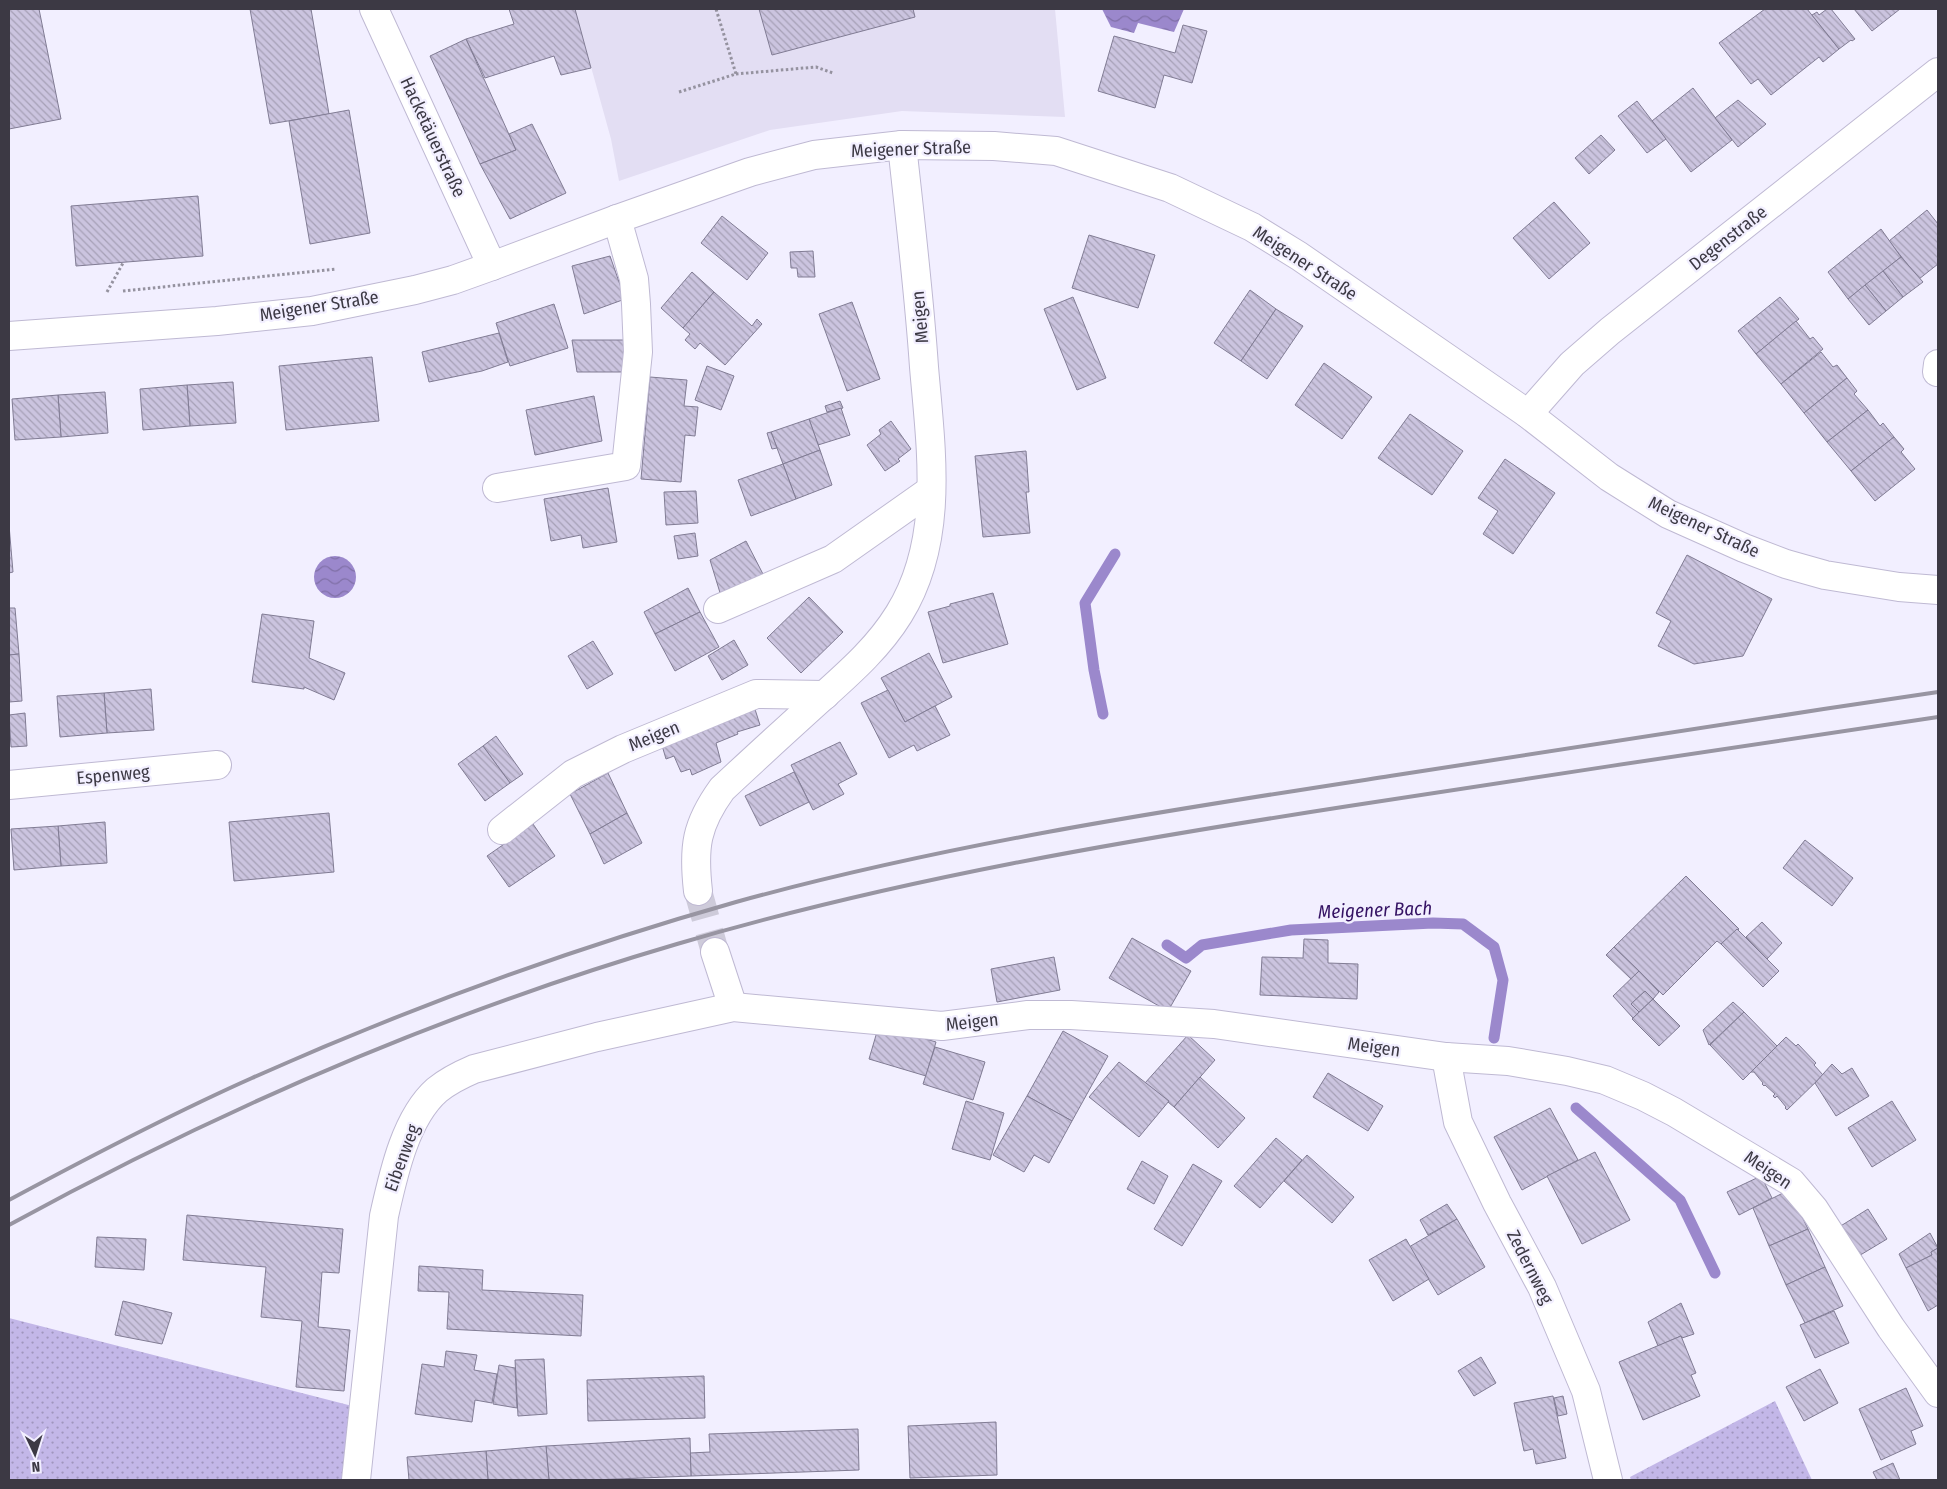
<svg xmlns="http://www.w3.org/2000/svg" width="1947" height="1489" font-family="'Fira Sans Condensed',sans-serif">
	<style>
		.built { fill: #e3def3 }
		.grass { fill: url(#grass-dots) }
		.water { fill: url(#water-waves) }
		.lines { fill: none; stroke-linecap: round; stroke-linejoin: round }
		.stream { stroke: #9b88cc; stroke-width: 11 }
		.building { fill: url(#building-back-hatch); stroke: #817c94 }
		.minor-tunnel { stroke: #cecbda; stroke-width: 28; stroke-dasharray: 28 14; stroke-linecap: butt }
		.minor-casing { stroke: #bfb9d3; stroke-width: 30 }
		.path { stroke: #95929f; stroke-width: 3; stroke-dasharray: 2.5 2.5; stroke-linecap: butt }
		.minor { stroke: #fff; stroke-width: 28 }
		.rail { stroke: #9895a2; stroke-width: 4 }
		.labels { text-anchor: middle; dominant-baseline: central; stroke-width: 4.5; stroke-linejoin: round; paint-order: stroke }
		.street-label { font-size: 18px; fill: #3c3944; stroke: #f2efff }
		.water-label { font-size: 19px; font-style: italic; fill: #351364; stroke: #f2efff }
	</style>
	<defs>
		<pattern id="grass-dots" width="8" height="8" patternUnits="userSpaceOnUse" patternTransform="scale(1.25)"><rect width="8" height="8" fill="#c3b7e8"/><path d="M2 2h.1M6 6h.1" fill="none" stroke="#a096be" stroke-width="1.8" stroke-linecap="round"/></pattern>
		<pattern id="water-waves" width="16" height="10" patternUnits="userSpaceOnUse" patternTransform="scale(1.25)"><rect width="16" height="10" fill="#9b88cc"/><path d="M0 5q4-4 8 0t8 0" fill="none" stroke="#8070a7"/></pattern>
		<pattern id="building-back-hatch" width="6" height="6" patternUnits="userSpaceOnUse" patternTransform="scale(1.25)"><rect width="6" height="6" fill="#cbc4df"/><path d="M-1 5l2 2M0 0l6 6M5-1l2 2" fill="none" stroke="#a6a0b6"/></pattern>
	</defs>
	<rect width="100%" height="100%" fill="#f2efff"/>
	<polygon class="built" points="575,9 1055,9 1065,117 902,111 770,130 619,181 611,139"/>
	<g class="grass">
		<polygon points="9,1318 364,1409 356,1480 9,1480"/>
		<polygon points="1775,1401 1812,1480 1631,1480 1630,1477"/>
	</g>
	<g class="water">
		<polygon points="1102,9 1184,9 1174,32 1138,23 1134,33 1111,27"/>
		<circle cx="335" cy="577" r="21"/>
	</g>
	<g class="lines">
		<g class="stream">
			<polyline points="1103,714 1094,670 1085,603 1115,554"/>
			<polyline points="1167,945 1186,958 1202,945 1291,930 1433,923 1463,924 1494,947 1503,980 1494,1038"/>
			<polyline points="1576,1108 1680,1200 1715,1273"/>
		</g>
	</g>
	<g class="building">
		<polygon points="9,9 39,9 61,119 9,129"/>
		<polygon points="250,9 311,9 329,114 270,124"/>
		<polygon points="509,9 575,9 591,68 561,75 554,56 485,78 466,39 514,24"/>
		<polygon points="759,9 913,9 915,17 772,55"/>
		<polygon points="1765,9 1807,9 1839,49 1823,62 1819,57 1771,95 1758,79 1751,84 1719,43"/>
		<polygon points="1827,9 1831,9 1855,39 1852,41 1851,40 1839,49 1812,15 1817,12 1819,15"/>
		<polygon points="1854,9 1900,9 1872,31"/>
		<polygon points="1183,25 1207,31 1192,83 1164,75 1155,108 1098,91 1114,36 1175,53"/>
		<polygon points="466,39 516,150 480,164 430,56"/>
		<polygon points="1693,88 1732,140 1691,172 1652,121"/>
		<polygon points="1738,100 1766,124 1738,147 1715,118"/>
		<polygon points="1637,101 1666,139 1647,153 1618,116"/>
		<polygon points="349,110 370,233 310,244 289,121"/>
		<polygon points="532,124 566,193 510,219 480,164 516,150 509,134"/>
		<polygon points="1601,135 1615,150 1589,174 1575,158"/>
		<polygon points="198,196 203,256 76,266 71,206"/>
		<polygon points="1554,202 1590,243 1549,279 1513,238"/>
		<polygon points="1927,210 1938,224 1938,264 1919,279 1889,241"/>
		<polygon points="722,216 768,253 747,280 701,243"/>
		<polygon points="1881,229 1901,257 1848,299 1828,272"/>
		<polygon points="1089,235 1155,255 1138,308 1072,288"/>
		<polygon points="813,251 815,277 798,277 797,268 791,268 790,252"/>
		<polygon points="610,256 625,299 584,314 572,266"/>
		<polygon points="1901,257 1923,282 1903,297 1883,271"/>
		<polygon points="1883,271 1903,297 1886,311 1865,285"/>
		<polygon points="692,272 714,292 683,328 661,308"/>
		<polygon points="1865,285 1886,311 1869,325 1848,299"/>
		<polygon points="1250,290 1276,309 1241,361 1214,343"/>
		<polygon points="714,292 752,326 757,319 762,324 725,365 700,343 695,349 685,340 690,334 683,328"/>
		<polygon points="1073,297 1106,378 1077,390 1044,309"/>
		<polygon points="1780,297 1799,319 1756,354 1738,331"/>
		<polygon points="852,302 880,379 847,391 819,314"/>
		<polygon points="554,304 568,348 510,366 496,323"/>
		<polygon points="1276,309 1303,326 1267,379 1241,361"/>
		<polygon points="1796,321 1810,339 1813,337 1823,349 1781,384 1756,354"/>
		<polygon points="499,333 508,362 482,371 429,382 422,352"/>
		<polygon points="572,340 628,340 628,372 577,372"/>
		<polygon points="1821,352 1833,367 1837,365 1847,378 1804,413 1781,384"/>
		<polygon points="372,357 379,421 286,430 279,366"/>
		<polygon points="1324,363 1372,397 1342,439 1295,405"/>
		<polygon points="707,366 734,376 721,410 695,400"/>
		<polygon points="650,377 687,380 684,406 698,407 695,436 685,435 681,482 641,479"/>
		<polygon points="1847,378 1857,391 1854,394 1868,410 1827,442 1804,413"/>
		<polygon points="233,382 236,423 190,426 187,385"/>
		<polygon points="187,385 190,426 143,430 140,389"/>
		<polygon points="105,392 108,433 61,437 58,395"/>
		<polygon points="58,395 61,437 15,440 12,399"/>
		<polygon points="594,396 602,441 535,455 526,410"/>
		<polygon points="840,401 843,408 827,412 825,406"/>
		<polygon points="841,408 850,435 818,445 809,419"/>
		<polygon points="1868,410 1880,426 1883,423 1894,437 1851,471 1827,442"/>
		<polygon points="1410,414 1463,451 1432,495 1378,458"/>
		<polygon points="809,419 820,450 783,464 771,432"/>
		<polygon points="891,421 911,449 898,459 900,461 885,471 867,445 881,434 879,430"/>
		<polygon points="771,432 777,448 772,449 767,433"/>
		<polygon points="1894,437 1904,449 1901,452 1915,469 1875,501 1851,471"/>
		<polygon points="820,450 832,485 796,499 783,464"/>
		<polygon points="1026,451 1029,492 1026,492 1030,533 983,537 975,456"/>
		<polygon points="1505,459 1555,493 1513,554 1483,534 1498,511 1478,498"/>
		<polygon points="783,464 796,499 751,516 738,480"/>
		<polygon points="608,488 617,542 583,548 581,535 551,541 544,499"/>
		<polygon points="696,491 698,523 666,525 664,492"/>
		<polygon points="9,525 13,572 9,573"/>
		<polygon points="695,533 698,556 678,559 674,536"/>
		<polygon points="746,541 765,578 721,596 710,560"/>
		<polygon points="1687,555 1772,599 1743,656 1694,664 1658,646 1671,621 1656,613"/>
		<polygon points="688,588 700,612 655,634 644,612"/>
		<polygon points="993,593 1008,644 943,663 928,612 950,606 950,604"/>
		<polygon points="809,597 843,632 801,673 767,638"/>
		<polygon points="9,608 15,608 19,654 9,655"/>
		<polygon points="700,612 719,647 675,671 655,634"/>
		<polygon points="262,614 314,621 309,658 345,673 334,700 304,687 304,689 252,682"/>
		<polygon points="734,640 748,665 722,680 708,656"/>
		<polygon points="593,641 613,674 587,689 568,656"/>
		<polygon points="929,653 952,697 905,722 881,678"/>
		<polygon points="19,654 22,701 9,702 9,655"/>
		<polygon points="151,689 154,730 107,733 104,693"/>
		<polygon points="888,690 905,722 935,706 950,735 917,751 914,745 889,758 861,703"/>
		<polygon points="104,693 107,733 60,737 57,696"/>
		<polygon points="753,703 760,725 737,732 738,734 716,743 721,762 692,775 690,769 681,772 674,756 666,759 661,742"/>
		<polygon points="25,713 27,746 11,747 9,715"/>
		<polygon points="496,736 523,774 510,783 483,746"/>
		<polygon points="840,742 857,774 838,784 844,794 813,810 791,765"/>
		<polygon points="483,746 510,783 485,801 458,764"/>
		<polygon points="794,772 809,802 760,826 745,796"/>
		<polygon points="608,773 627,813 590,834 570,794"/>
		<polygon points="329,813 334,872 234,881 229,822"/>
		<polygon points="627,813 642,843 604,864 590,834"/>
		<polygon points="105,822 107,863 61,866 58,826"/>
		<polygon points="533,824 555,856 509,887 487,856"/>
		<polygon points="58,826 61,866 14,870 11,829"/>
		<polygon points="1805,840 1853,878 1832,906 1783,868"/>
		<polygon points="1686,876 1739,929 1721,944 1717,941 1663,995 1614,947"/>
		<polygon points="1762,922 1782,943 1767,959 1746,937"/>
		<polygon points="1737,929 1779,971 1763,987 1721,944"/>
		<polygon points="1132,938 1191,971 1168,1011 1109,978"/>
		<polygon points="1304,939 1328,940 1328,963 1358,964 1357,999 1260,995 1262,957 1303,958"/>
		<polygon points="1614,947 1639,971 1631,979 1606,955"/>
		<polygon points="1054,957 1060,990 997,1002 991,969"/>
		<polygon points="1639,971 1659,992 1653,999 1645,991 1631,1004 1639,1012 1633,1018 1613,996"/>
		<polygon points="1645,991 1653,999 1639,1012 1631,1004"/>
		<polygon points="1653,999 1680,1026 1659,1046 1632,1019"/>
		<polygon points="1733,1002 1744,1012 1709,1045 1703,1030"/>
		<polygon points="1744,1012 1777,1046 1743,1080 1710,1045"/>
		<polygon points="879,1025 936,1042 926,1076 869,1059"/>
		<polygon points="1063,1031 1108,1056 1072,1121 1027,1096"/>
		<polygon points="1188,1035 1215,1060 1174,1107 1145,1083"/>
		<polygon points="1786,1037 1796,1046 1798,1044 1816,1063 1814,1065 1823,1075 1787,1110 1785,1108 1786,1107 1777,1096 1775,1098 1773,1096 1775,1094 1765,1085 1764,1086 1762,1084 1763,1083 1754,1072 1751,1072"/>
		<polygon points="935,1047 985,1062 973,1100 923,1084"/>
		<polygon points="1119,1062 1169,1101 1139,1137 1089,1097"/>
		<polygon points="1832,1064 1842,1074 1852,1068 1869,1096 1836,1116 1815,1083"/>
		<polygon points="1328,1073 1383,1106 1368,1131 1313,1097"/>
		<polygon points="1200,1077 1245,1118 1218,1148 1174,1107"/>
		<polygon points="1027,1096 1072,1121 1049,1163 1034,1155 1024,1172 993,1155"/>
		<polygon points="966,1101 1004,1113 990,1160 952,1149"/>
		<polygon points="1892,1101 1916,1140 1872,1167 1848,1128"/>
		<polygon points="1550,1108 1578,1160 1522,1190 1494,1137"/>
		<polygon points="1276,1138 1302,1160 1260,1208 1234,1186"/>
		<polygon points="1595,1152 1630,1220 1582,1244 1547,1176"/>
		<polygon points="1307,1155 1354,1197 1332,1223 1284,1181"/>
		<polygon points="1142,1161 1168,1176 1154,1204 1127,1189"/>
		<polygon points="1193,1164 1222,1181 1182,1246 1154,1229"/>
		<polygon points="1761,1176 1772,1198 1739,1215 1727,1192"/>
		<polygon points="1789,1190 1808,1229 1769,1246 1753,1208"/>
		<polygon points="1447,1204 1457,1219 1428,1235 1420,1220"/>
		<polygon points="1868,1209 1887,1239 1857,1257 1839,1227"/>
		<polygon points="187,1215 343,1229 339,1273 322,1272 318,1327 350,1330 344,1391 296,1387 302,1321 261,1317 266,1267 183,1260"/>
		<polygon points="1457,1219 1485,1267 1438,1295 1409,1247"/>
		<polygon points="1808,1229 1825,1267 1786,1285 1769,1246"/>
		<polygon points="1930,1233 1938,1248 1931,1252 1932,1255 1906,1268 1899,1254"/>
		<polygon points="97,1237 146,1239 144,1270 95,1267"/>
		<polygon points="1406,1239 1429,1279 1393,1301 1369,1260"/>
		<polygon points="1938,1248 1938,1305 1928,1311 1906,1268 1932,1255 1931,1252"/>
		<polygon points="419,1266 483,1270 482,1290 583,1295 581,1336 447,1329 449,1292 418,1291"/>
		<polygon points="1825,1267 1843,1306 1805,1323 1786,1285"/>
		<polygon points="123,1301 172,1313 162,1344 115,1335"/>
		<polygon points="1681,1303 1694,1334 1682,1338 1681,1336 1658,1346 1648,1322"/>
		<polygon points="1834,1311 1849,1343 1815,1358 1800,1325"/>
		<polygon points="1681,1336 1696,1373 1691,1375 1700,1396 1643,1420 1619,1362"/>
		<polygon points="446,1351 477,1355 474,1370 497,1374 492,1403 475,1400 472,1422 415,1414 422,1364 444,1367"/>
		<polygon points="1481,1357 1496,1383 1474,1396 1458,1371"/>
		<polygon points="544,1359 547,1414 518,1416 515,1360"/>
		<polygon points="499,1365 515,1368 517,1408 493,1404"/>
		<polygon points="1820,1369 1838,1403 1804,1421 1786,1387"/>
		<polygon points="704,1376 705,1418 588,1421 587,1380"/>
		<polygon points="1906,1388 1923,1426 1911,1431 1916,1444 1881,1460 1859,1409"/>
		<polygon points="1553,1396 1566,1458 1536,1464 1533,1449 1524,1451 1514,1403"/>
		<polygon points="1563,1396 1567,1414 1558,1416 1554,1398"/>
		<polygon points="996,1422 997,1475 910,1478 908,1426"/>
		<polygon points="858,1429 859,1470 691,1476 690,1453 710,1452 709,1434"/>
		<polygon points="690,1438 691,1476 593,1480 549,1480 546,1446"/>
		<polygon points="546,1446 549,1480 488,1480 486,1451"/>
		<polygon points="486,1451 488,1480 409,1480 407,1457"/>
		<polygon points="1893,1463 1900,1480 1877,1480 1873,1472"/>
	</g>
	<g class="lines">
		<polyline class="minor-tunnel" points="698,891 715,952"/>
		<defs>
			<g id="minor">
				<polyline points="374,9 492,266"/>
				<polyline points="9,336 217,321 312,311 415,290 453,280 492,266 617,219 750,172 814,155 902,145 994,146 1056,151 1170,188 1252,227 1299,256 1528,414 1609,477 1668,514 1744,548 1786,564 1825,575 1899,587 1938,590"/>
				<polyline points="1937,372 1938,364"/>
				<polyline points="1528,414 1572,364 1610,331 1938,72"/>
				<polyline points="497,488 626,466 638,352 636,304 634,279 617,219"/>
				<polyline points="718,609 833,559 931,490"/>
				<polyline points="9,785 217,765"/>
				<polyline points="502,830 573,774 623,749 756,694 825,695"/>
				<path d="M698,891C693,847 696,825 722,789C754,759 787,729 819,700C849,673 878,648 899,614C945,540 931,450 924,367C919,293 910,219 902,145"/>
				<polyline points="715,952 733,1007"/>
				<polyline points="1446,1057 1458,1122 1497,1203 1542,1287 1586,1391 1608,1480"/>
				<path d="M356,1480L384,1216C393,1176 405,1118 437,1090C448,1081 460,1075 474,1069L597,1037L733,1007L942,1026L1028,1015H1071L1214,1024L1446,1057L1508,1061L1567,1071L1605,1080L1643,1096L1674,1112L1791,1182L1814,1209L1891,1328L1938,1393"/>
			</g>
		</defs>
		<use href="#minor" class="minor-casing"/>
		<g class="path">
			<polyline points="736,74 816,67 833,73"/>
			<polyline points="679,92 736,74 716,9"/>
			<polyline points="123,291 336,269"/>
			<polyline points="107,292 123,263"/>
		</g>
		<use href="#minor" class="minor"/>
		<g class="rail">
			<path d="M9,1200C89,1157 169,1115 252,1078C409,1008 570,949 736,902C950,843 1170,810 1390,776C1572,748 1755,719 1938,692"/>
			<path d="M9,1225C221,1109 445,1012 677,944C897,879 1123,841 1349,806C1545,775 1742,747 1938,717"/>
		</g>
	</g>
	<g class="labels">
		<g class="street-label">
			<text transform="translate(433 137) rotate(65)">Hacketäuerstraße</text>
			<text transform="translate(911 149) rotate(-2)">Meigener Straße</text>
			<text transform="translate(1728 238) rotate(-38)">Degenstraße</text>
			<text transform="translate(1305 263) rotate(33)">Meigener Straße</text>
			<text transform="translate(319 306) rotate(-9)">Meigener Straße</text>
			<text transform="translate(920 317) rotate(-95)">Meigen</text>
			<text transform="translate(1704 527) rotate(25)">Meigener Straße</text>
			<text transform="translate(654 736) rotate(-22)">Meigen</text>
			<text transform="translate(113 775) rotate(-5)">Espenweg</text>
			<text transform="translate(972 1022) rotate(-6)">Meigen</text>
			<text transform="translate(1374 1047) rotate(8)">Meigen</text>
			<text transform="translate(402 1158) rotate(-70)">Eibenweg</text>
			<text transform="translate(1768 1170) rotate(34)">Meigen</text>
			<text transform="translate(1530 1267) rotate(63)">Zedernweg</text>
		</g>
		<g class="water-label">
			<text transform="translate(1375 910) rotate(-2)">Meigener Bach</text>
		</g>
	</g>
	<rect width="1947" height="1489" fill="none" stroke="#3c3944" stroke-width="20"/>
	<g transform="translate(35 1454) rotate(176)" stroke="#f2efff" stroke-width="4" paint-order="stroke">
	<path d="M0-4L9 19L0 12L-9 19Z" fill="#3c3944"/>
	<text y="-8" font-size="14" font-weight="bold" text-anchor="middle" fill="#3c3944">N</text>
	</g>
</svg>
